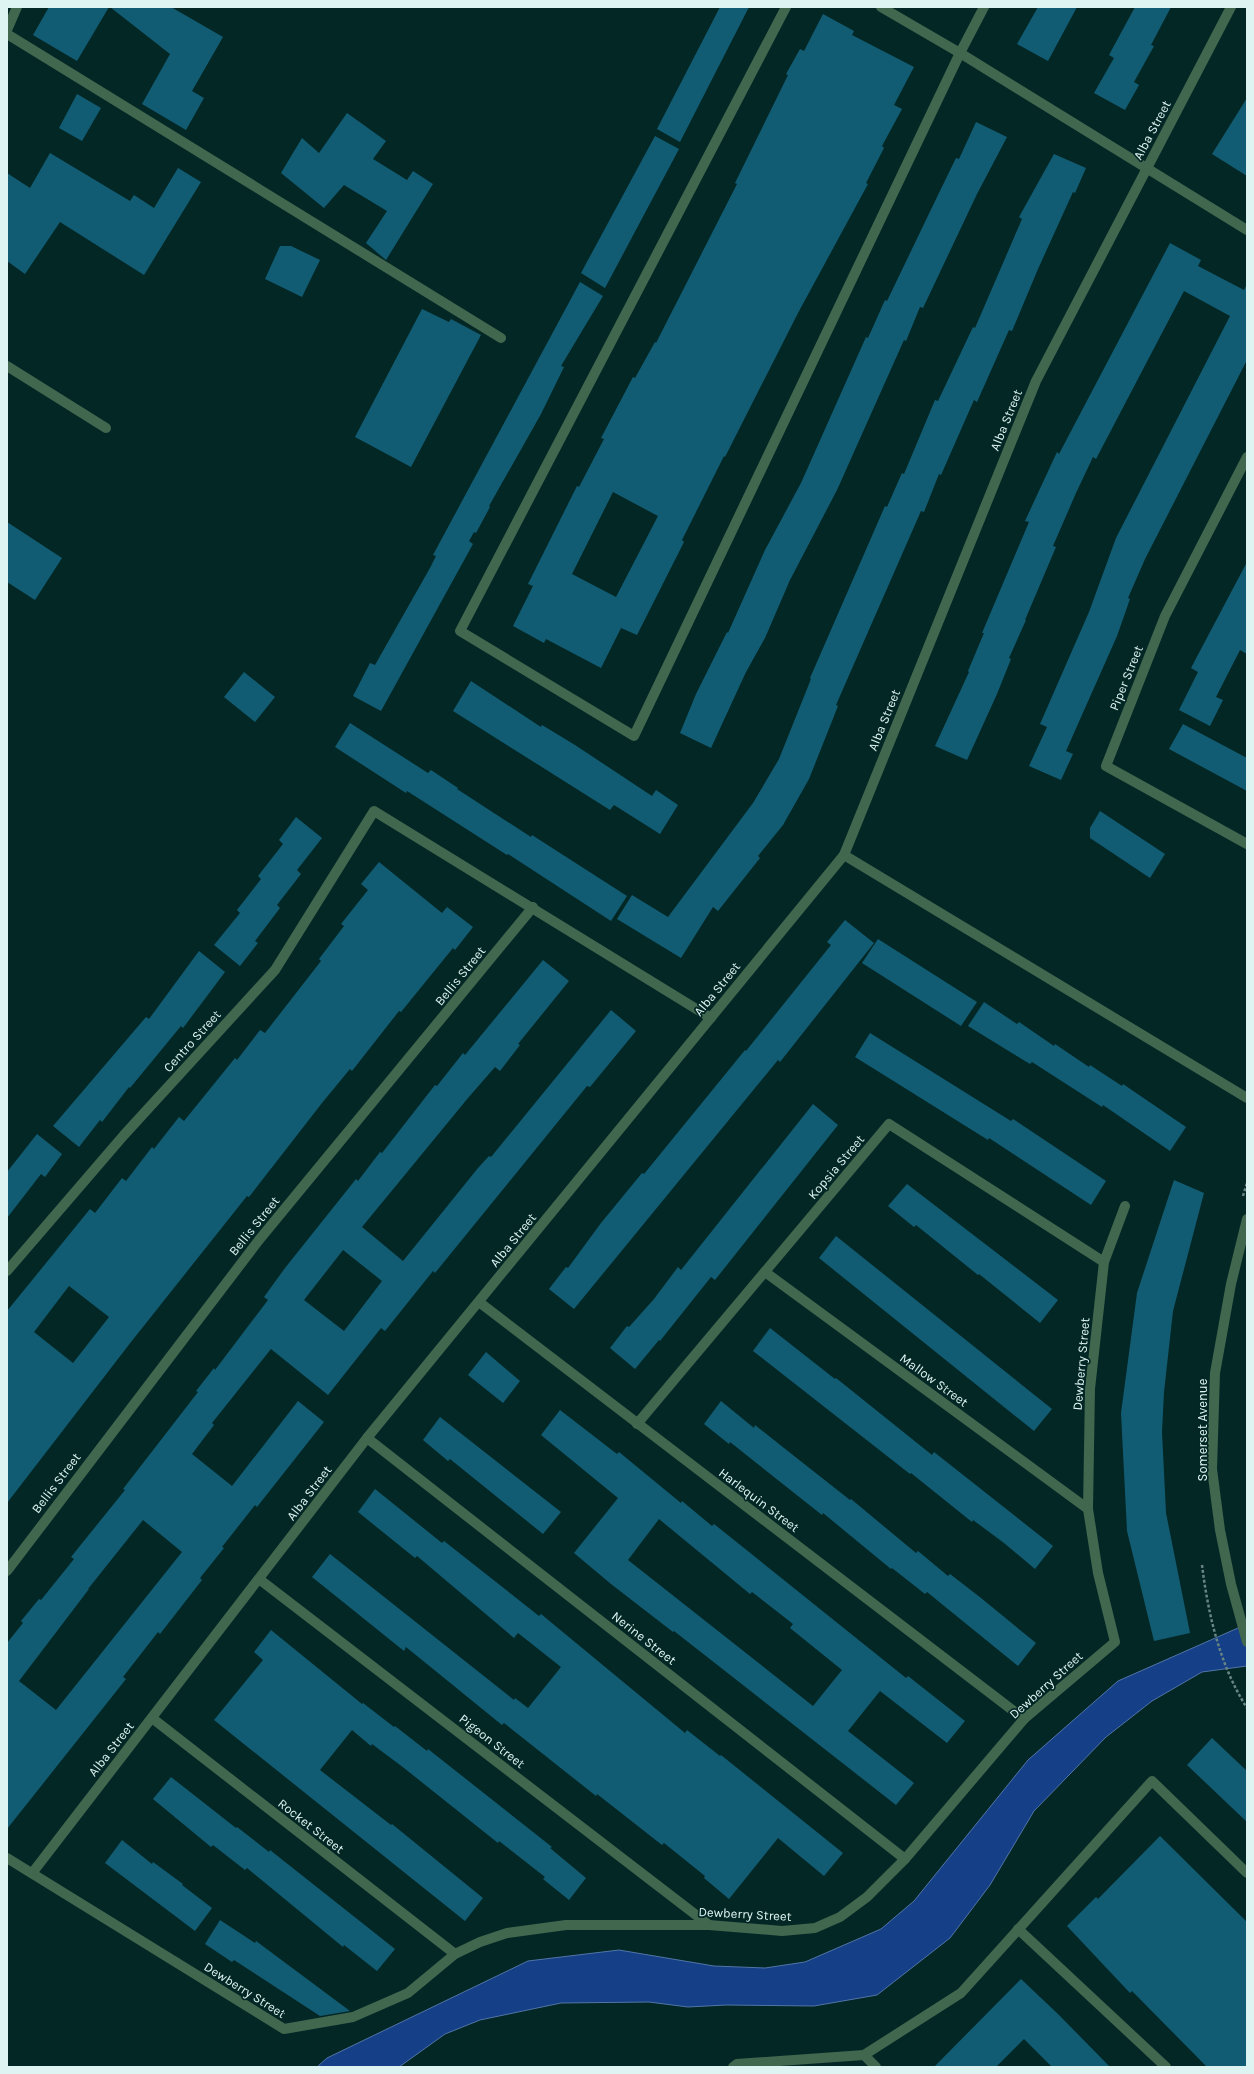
<svg xmlns="http://www.w3.org/2000/svg" width="1254" height="2074" font-family="Karla,sans-serif">
	<style>
		.water { fill: #153f87; stroke: #5175a7 }
		.building { fill: #125c73; fill-rule: evenodd }
		.lines { fill: none; stroke-linecap: round; stroke-linejoin: round }
		.path { stroke: #678583; stroke-width: 2.5; stroke-dasharray: 3 2; stroke-linecap: butt }
		.minor { stroke: #41674f; stroke-width: 10 }
		.labels { text-anchor: middle; dominant-baseline: central; stroke-width: 3.5; stroke-linejoin: round; paint-order: stroke }
		.street-label { font-size: 13px; fill: #ddf4f2; stroke: #032725 }
	</style>
	<rect width="100%" height="100%" fill="#032725"/>
	<polygon class="water" points="1247,1624 1247,1666 1202,1672 1152,1701 1106,1737 1034,1811 990,1885 950,1938 877,1995 814,2006 726,2005 688,2007 649,2002 561,2003 480,2020 445,2034 399,2067 317,2067 327,2058 528,1961 619,1950 714,1966 765,1968 805,1962 881,1929 914,1901 1028,1760 1118,1681"/>
	<g class="building">
		<polygon points="49,7 109,7 77,61 33,35"/>
		<polygon points="110,7 171,7 223,37 192,91 204,98 186,130 142,104 170,54"/>
		<polygon points="720,7 749,7 680,142 657,129"/>
		<polygon points="1038,7 1077,7 1048,61 1017,44"/>
		<polygon points="1135,7 1171,7 1151,45 1154,46 1134,82 1139,85 1125,110 1094,93 1114,58 1109,55"/>
		<path d="M823,14L854,31L852,35L914,67L894,105L902,109L882,146L884,148L866,183L868,184L798,313L725,457L724,456L682,540L684,542L637,635L621,628L601,668L546,639L544,643L513,626L533,586L528,584L577,486L579,487L604,439L601,438L633,377L635,378L655,342L656,343L737,184L735,183L788,75L786,74L800,49L804,51ZM613,492L658,516L616,597L572,574Z"/>
		<polygon points="77,94 101,108 82,141 59,128"/>
		<polygon points="1247,98 1247,176 1212,154"/>
		<polygon points="347,113 386,141 373,159 407,180 413,171 433,184 386,260 366,243 387,211 344,185 324,208 281,173 302,138 319,153"/>
		<polygon points="976,122 1007,137 977,194 923,308 920,307 906,341 904,340 837,490 790,580 765,638 746,672 711,748 680,733 696,694 727,632 728,633 765,550 801,483 866,337 868,338 885,300 887,301 938,195 956,158 959,159"/>
		<polygon points="655,136 679,149 605,288 581,273"/>
		<polygon points="50,153 130,201 134,195 154,208 178,168 201,182 144,275 60,222 25,274 7,261 7,173 30,188"/>
		<polygon points="1054,154 1086,168 1075,193 1073,192 1038,269 1012,331 1009,330 977,402 974,400 941,475 939,474 924,512 921,511 836,705 838,706 809,779 783,825 758,856 760,858 718,911 713,907 681,958 617,919 632,895 668,917 753,803 779,759 811,679 810,678 885,506 887,507 902,473 904,474 935,400 938,401 973,327 975,328 1022,219 1019,217"/>
		<polygon points="1170,243 1201,260 1198,266 1244,290 1247,284 1247,360 1145,559 1128,598 1130,599 1117,636 1066,751 1073,754 1061,780 1029,766 1047,727 1040,724 1089,612 1116,538 1230,316 1184,291 1096,459 1093,457 1076,493 1053,546 1056,547 1025,620 1026,620 1009,658 1011,659 997,694 967,760 935,746 969,672 968,671 984,633 982,633 1029,522 1025,521 1057,452 1059,454"/>
		<polygon points="280,246 291,246 320,260 302,297 265,279"/>
		<polygon points="580,282 603,296 561,366 564,367 541,414 489,506 490,507 476,533 474,532 469,541 473,544 381,711 353,696 370,663 375,665 430,568 436,556 433,555"/>
		<polygon points="422,309 449,322 451,319 481,335 411,467 355,437"/>
		<polygon points="7,522 62,558 35,600 7,582"/>
		<polygon points="1247,562 1247,654 1240,650 1216,697 1223,700 1210,726 1179,710 1198,672 1191,668"/>
		<polygon points="244,672 275,697 255,722 224,697"/>
		<polygon points="471,681 541,727 542,725 575,745 652,796 656,790 678,805 660,834 614,805 610,810 453,711"/>
		<polygon points="350,723 428,773 431,770 458,788 457,789 531,837 532,835 627,896 611,921 508,854 507,855 407,791 406,793 335,747"/>
		<polygon points="1183,724 1247,758 1247,791 1169,749"/>
		<polygon points="1100,811 1165,854 1150,878 1090,838 1090,828"/>
		<polygon points="296,817 322,838 297,870 301,874 277,905 280,908 255,941 258,943 240,966 214,945 240,913 237,910 261,879 258,876 283,844 279,840"/>
		<path d="M379,862L442,913L447,907L473,927L455,950L453,948L401,1012L399,1011L352,1071L350,1069L322,1103L249,1197L247,1196L131,1342L7,1503V1311L90,1209L95,1213L122,1178L126,1181L152,1147L154,1149L179,1117L184,1121L235,1058L237,1060L260,1030L265,1033L321,961L319,959L344,926L341,924L368,890L361,884ZM69,1286L109,1317L73,1363L34,1332Z"/>
		<polygon points="845,920 874,943 780,1062 778,1060 574,1309 549,1289 566,1267 568,1268 601,1223 642,1173 644,1174 745,1050 746,1051 831,945 827,942"/>
		<polygon points="878,939 977,1002 961,1026 862,963"/>
		<polygon points="199,951 225,972 183,1028 181,1026 130,1088 129,1087 102,1122 100,1120 79,1147 53,1126 146,1017 149,1019"/>
		<path d="M543,960L569,981L518,1044L520,1045L500,1071L495,1067L468,1098L362,1227L403,1261L478,1168L489,1156L491,1157L611,1010L636,1031L590,1087L587,1086L435,1273L433,1271L385,1331L381,1328L328,1395L271,1349L212,1423L214,1425L192,1454L232,1486L298,1401L324,1422L257,1507L255,1505L222,1547L224,1548L200,1578L202,1580L160,1634L158,1632L123,1677L126,1679L7,1829V1643L23,1623L21,1621L39,1599L41,1600L74,1559L71,1557L125,1490L123,1489L198,1392L196,1391L214,1368L215,1370L268,1300L264,1297L285,1268L356,1179L358,1181L380,1152L382,1153L435,1085L437,1086L463,1053L465,1055ZM343,1250L382,1281L344,1331L304,1300ZM143,1520L182,1552L56,1710L19,1681L89,1589H88Z"/>
		<polygon points="984,1002 1017,1024 1019,1022 1054,1046 1055,1044 1089,1067 1090,1065 1122,1086 1123,1084 1186,1127 1170,1151 1103,1105 1102,1107 1032,1062 1030,1064 968,1026"/>
		<polygon points="870,1033 1011,1121 1013,1119 1106,1181 1091,1205 989,1138 988,1140 855,1057"/>
		<polygon points="813,1104 838,1125 715,1280 711,1277 660,1341 659,1340 635,1369 610,1348 627,1326 629,1327 654,1299 678,1267 681,1270"/>
		<polygon points="37,1134 62,1154 45,1177 41,1174 7,1218 7,1172"/>
		<polygon points="1174,1180 1204,1193 1173,1311 1164,1392 1162,1432 1166,1513 1190,1633 1154,1641 1127,1531 1121,1413 1137,1293"/>
		<polygon points="907,1184 1058,1300 1040,1323 979,1274 978,1275 916,1225 914,1227 888,1206"/>
		<polygon points="836,1236 1052,1409 1034,1431 819,1258"/>
		<polygon points="770,1328 835,1379 836,1378 932,1455 934,1452 1053,1546 1035,1569 1004,1543 973,1520 972,1522 911,1473 910,1474 753,1351"/>
		<polygon points="486,1352 520,1381 503,1403 468,1375"/>
		<polygon points="721,1401 754,1428 755,1425 784,1448 850,1500 851,1499 916,1553 918,1551 948,1576 950,1574 981,1598 1036,1643 1018,1666 927,1592 925,1594 892,1568 891,1569 823,1513 822,1515 730,1442 729,1444 704,1424"/>
		<path d="M560,1410L617,1454L619,1452L681,1503L682,1501L712,1526L714,1524L906,1678L908,1676L965,1721L947,1743L880,1691L848,1731L914,1783L896,1805L674,1631L673,1632L611,1584L574,1553L618,1498L541,1435ZM659,1519L750,1594L752,1592L793,1624L790,1628L842,1670L813,1706L628,1560Z"/>
		<polygon points="440,1417 561,1512 543,1534 450,1459 448,1461 423,1440"/>
		<polygon points="375,1489 442,1543 444,1541 539,1616 541,1614 685,1733 687,1730 720,1756 721,1755 843,1853 824,1876 778,1838 729,1899 704,1878 705,1876 664,1843 662,1845 597,1794 596,1796 504,1723 502,1725 406,1647 404,1651 312,1577 330,1554 514,1700 515,1698 528,1708 561,1667 518,1633 514,1638 417,1556 415,1558 358,1512"/>
		<polygon points="271,1630 362,1704 363,1703 394,1727 395,1726 427,1751 428,1749 552,1847 550,1848 586,1878 569,1900 543,1879 545,1877 499,1841 498,1843 404,1768 372,1744 371,1746 352,1730 320,1770 391,1825 392,1824 483,1898 465,1921 214,1720 263,1660 254,1652"/>
		<polygon points="1212,1738 1247,1771 1247,1822 1187,1765"/>
		<polygon points="171,1777 236,1828 237,1827 269,1852 270,1850 395,1949 377,1971 344,1945 343,1947 247,1868 245,1870 213,1845 211,1847 153,1799"/>
		<polygon points="1160,1836 1247,1922 1247,2067 1207,2067 1132,1991 1130,1993 1067,1926 1096,1897 1098,1899"/>
		<polygon points="122,1840 152,1864 153,1862 183,1884 182,1885 212,1908 195,1931 105,1863"/>
		<polygon points="220,1920 255,1943 256,1941 350,2011 320,2016 234,1960 232,1962 205,1944"/>
		<polygon points="1021,1979 1059,2015 1110,2067 1052,2067 1024,2039 996,2067 934,2067"/>
	</g>
	<g class="lines">
		<g class="path">
			<polyline points="1243,1196 1247,1183"/>
			<path d="M1202,1565C1208,1614 1220,1666 1247,1708"/>
		</g>
		<g class="minor">
			<polyline points="786,7 460,631 634,736 960,53 984,7"/>
			<polyline points="881,7 960,53 1247,230"/>
			<polyline points="7,30 17,7"/>
			<polyline points="7,34 501,338"/>
			<polyline points="7,366 106,428"/>
			<polyline points="1247,457 1165,616 1106,766 1247,844"/>
			<polyline points="844,855 1247,1098"/>
			<polyline points="1247,1219 1231,1284 1215,1373 1212,1469 1220,1530 1231,1584 1247,1642"/>
			<polyline points="7,1271 124,1135 275,970 374,811 711,1018"/>
			<polyline points="765,1272 1088,1509"/>
			<polyline points="479,1302 1024,1719"/>
			<polyline points="637,1424 889,1124 1104,1262"/>
			<polyline points="367,1438 905,1859"/>
			<polyline points="7,1571 259,1240 533,907"/>
			<polyline points="259,1579 709,1925"/>
			<polyline points="152,1718 455,1954"/>
			<polyline points="7,1858 284,2029 353,2017 408,1993 455,1954 480,1942 507,1933 566,1925 709,1925 782,1931 815,1928 840,1917 867,1897 905,1859 1024,1719 1115,1642 1098,1573 1088,1509 1090,1389 1104,1262 1125,1206"/>
			<polyline points="33,1872 367,1438 844,855 1036,381 1231,7"/>
			<polyline points="1018,1929 1166,2067"/>
			<polyline points="864,2055 876,2067"/>
			<polyline points="733,2067 737,2064 864,2055 961,1993 1152,1781 1247,1873"/>
		</g>
	</g>
	<g class="labels">
		<g class="street-label">
			<text transform="translate(1152 130) rotate(-62)">Alba Street</text>
			<text transform="translate(1006 420) rotate(-68)">Alba Street</text>
			<text transform="translate(1126 678) rotate(-68)">Piper Street</text>
			<text transform="translate(884 720) rotate(-68)">Alba Street</text>
			<text transform="translate(460 976) rotate(-51)">Bellis Street</text>
			<text transform="translate(717 989) rotate(-51)">Alba Street</text>
			<text transform="translate(192 1041) rotate(-48)">Centro Street</text>
			<text transform="translate(836 1167) rotate(-50)">Kopsia Street</text>
			<text transform="translate(254 1226) rotate(-51)">Bellis Street</text>
			<text transform="translate(513 1240) rotate(-51)">Alba Street</text>
			<text transform="translate(1081 1364) rotate(-85)">Dewberry Street</text>
			<text transform="translate(934 1380) rotate(36)">Mallow Street</text>
			<text transform="translate(1202 1430) rotate(-90)">Somerset Avenue</text>
			<text transform="translate(56 1483) rotate(-53)">Bellis Street</text>
			<text transform="translate(309 1493) rotate(-53)">Alba Street</text>
			<text transform="translate(759 1500) rotate(37)">Harlequin Street</text>
			<text transform="translate(644 1638) rotate(38)">Nerine Street</text>
			<text transform="translate(1046 1685) rotate(-42)">Dewberry Street</text>
			<text transform="translate(492 1741) rotate(38)">Pigeon Street</text>
			<text transform="translate(111 1749) rotate(-52)">Alba Street</text>
			<text transform="translate(311 1826) rotate(38)">Rocket Street</text>
			<text transform="translate(745 1914) rotate(3)">Dewberry Street</text>
			<text transform="translate(245 1990) rotate(32)">Dewberry Street</text>
		</g>
	</g>
	<rect width="1254" height="2074" fill="none" stroke="#ddf4f2" stroke-width="16"/>
</svg>
